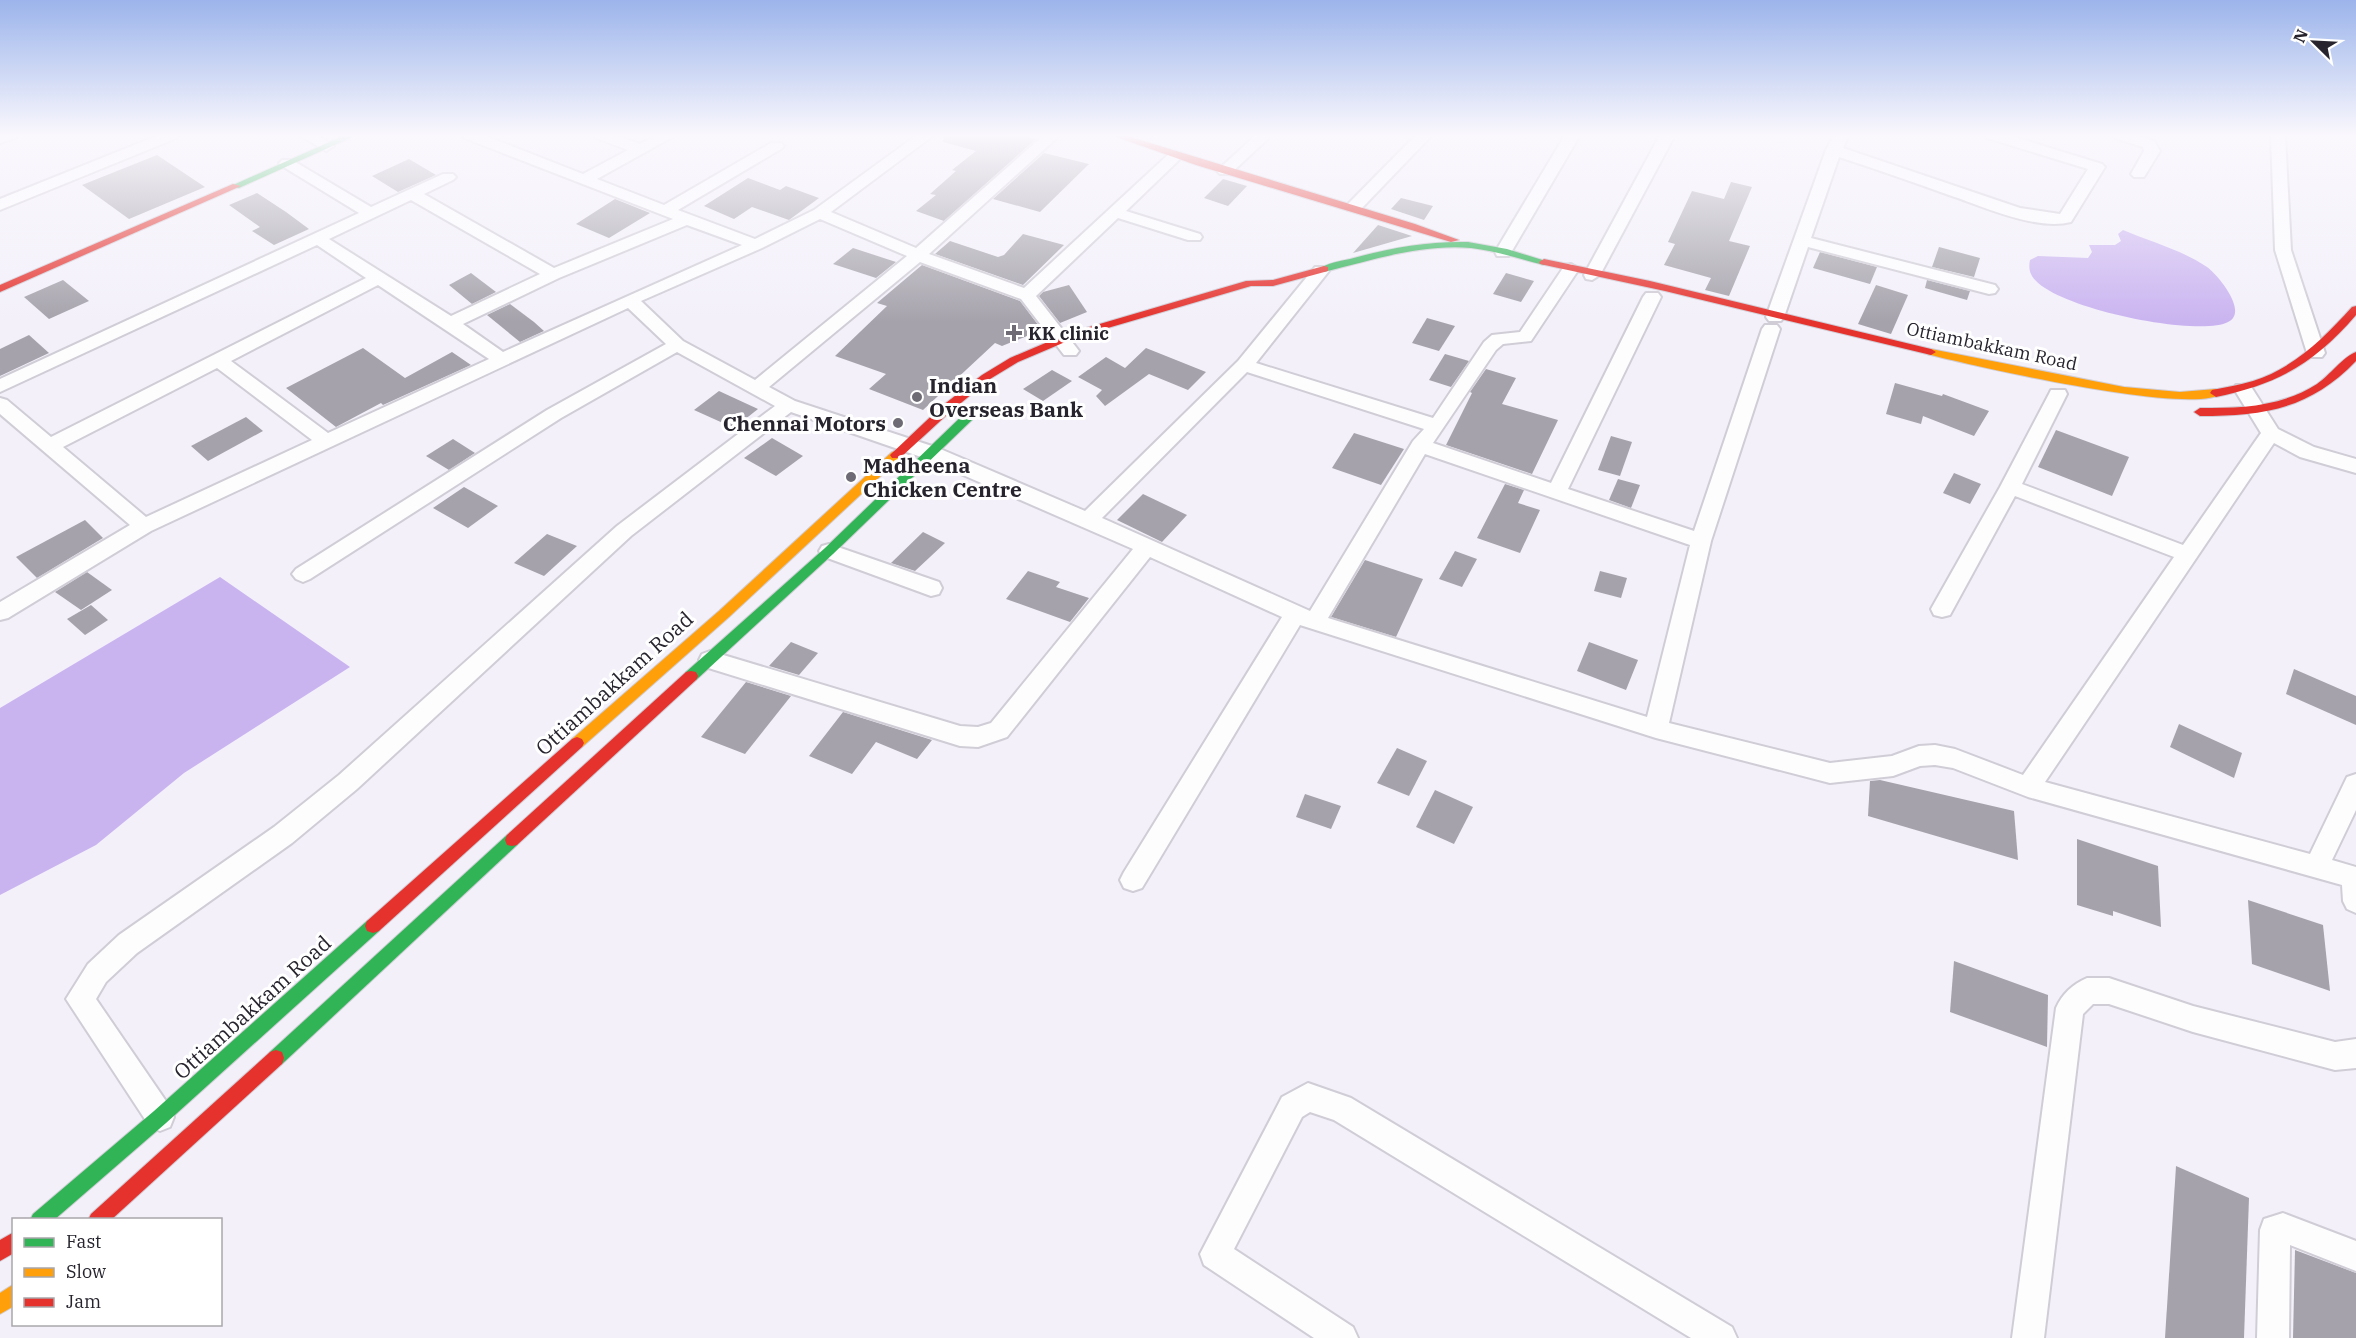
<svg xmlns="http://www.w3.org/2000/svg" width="2356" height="1338" font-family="'IBM Plex Serif',serif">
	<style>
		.water { fill: #cab4f0 }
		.building { fill: #a5a2ab }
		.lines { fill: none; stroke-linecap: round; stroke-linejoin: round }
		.street-casing { stroke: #d0cdd6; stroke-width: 4 }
		.fast-casing { stroke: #d0cdd6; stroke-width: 2 }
		.slow-casing { stroke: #d0cdd6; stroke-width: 2 }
		.jam-casing { stroke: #d0cdd6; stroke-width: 2 }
		.street { fill: #fdfdfe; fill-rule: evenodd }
		.fast { fill: #30b455; fill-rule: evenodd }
		.slow { fill: #ff9f0a; fill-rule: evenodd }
		.jam { fill: #e5322d; fill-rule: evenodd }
		.poi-dot { fill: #6e6b75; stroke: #fff; stroke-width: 2 }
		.labels { text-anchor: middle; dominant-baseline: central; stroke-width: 6; stroke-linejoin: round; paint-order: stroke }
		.far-poi-label { font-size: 18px; font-weight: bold; fill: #27242e; stroke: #fff; text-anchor: start }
		.far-street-label { font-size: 18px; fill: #27242e; stroke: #fff }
		.poi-label { font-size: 21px; font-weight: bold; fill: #27242e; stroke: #fff; text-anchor: start }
		.street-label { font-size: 21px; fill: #27242e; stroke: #fff }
	</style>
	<rect width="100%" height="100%" fill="#f3f0fa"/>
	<g class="water">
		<path d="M2123,230C2151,242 2182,250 2207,267C2218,275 2249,312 2228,322C2199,338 2045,307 2031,274C2029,270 2029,265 2030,260L2038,256L2088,258L2092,252L2089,245H2115L2121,241L2118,234Z"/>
		<polygon points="220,577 350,667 184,773 96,845 0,895 0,708"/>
	</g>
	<g class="building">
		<polygon points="944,135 1022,135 1036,139 944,221 916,211 936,195 930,194 956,171 952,170 976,151 943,142"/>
		<polygon points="1044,153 1089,164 1040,212 993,199"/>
		<polygon points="157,155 205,187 129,219 82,185"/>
		<polygon points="409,159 436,175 398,192 372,176"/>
		<polygon points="748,178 780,190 786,186 819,198 789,220 752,207 734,219 704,206"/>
		<polygon points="1223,179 1247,186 1228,206 1204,198"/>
		<polygon points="1731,182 1752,187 1729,241 1750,246 1729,296 1705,290 1711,278 1664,265 1675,244 1668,242 1692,191 1724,199"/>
		<polygon points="257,193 286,212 309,229 274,245 252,231 260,227 229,205"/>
		<polygon points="1401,198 1433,206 1424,220 1391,209"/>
		<polygon points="615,199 650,213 609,238 576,224"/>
		<polygon points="1378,225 1412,236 1353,253"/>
		<polygon points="1023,234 1064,245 1023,285 935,254 950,241 998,257 1004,255"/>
		<polygon points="1939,247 1980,258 1974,277 1932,267"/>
		<polygon points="853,248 896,262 876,278 833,264"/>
		<polygon points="1820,252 1877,267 1870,284 1813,268"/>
		<polygon points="922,265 1020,301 1042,330 1002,346 995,343 923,410 869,389 886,374 835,356 887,306 877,303"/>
		<polygon points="471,273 496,292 472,304 449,285"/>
		<polygon points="1506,273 1534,281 1521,302 1493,294"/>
		<polygon points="63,280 89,301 49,319 24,297"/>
		<polygon points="1927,280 1970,291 1967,300 1925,288"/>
		<polygon points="1069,285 1087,312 1060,323 1039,296 1043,292"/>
		<polygon points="1876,285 1908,295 1891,334 1858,324"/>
		<polygon points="510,304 534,322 544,331 520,342 487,315"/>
		<polygon points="1427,318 1455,326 1439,351 1412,343"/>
		<polygon points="29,335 49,353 0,376 0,349"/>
		<polygon points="363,348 405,378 452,352 471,365 383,405 381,403 336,427 286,388"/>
		<polygon points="1146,348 1206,372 1188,390 1149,374 1105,406 1096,396 1102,390 1078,377 1106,357 1125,368"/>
		<polygon points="1445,354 1469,361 1451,387 1429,380"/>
		<polygon points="1486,369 1516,378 1502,404 1558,420 1532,474 1446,445 1472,393 1470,392"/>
		<polygon points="1052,370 1072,381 1043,401 1023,389"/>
		<polygon points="1895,383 1942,396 1943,394 1989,411 1974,436 1923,416 1921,424 1886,414"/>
		<polygon points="719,391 758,409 734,428 694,410"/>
		<polygon points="246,417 263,431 208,461 191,446"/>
		<polygon points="2056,430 2129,457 2112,496 2038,467"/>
		<polygon points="1354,433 1404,449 1381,485 1332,468"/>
		<polygon points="1611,436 1632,442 1620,476 1598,470"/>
		<polygon points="772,438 803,456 776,476 744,458"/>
		<polygon points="453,439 475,453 449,470 426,456"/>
		<polygon points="1954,473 1981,484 1970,504 1943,493"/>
		<polygon points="1618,479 1640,485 1631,508 1609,500"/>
		<polygon points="1505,484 1524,490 1518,503 1540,510 1520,553 1477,538"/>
		<polygon points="464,487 498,506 468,528 433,508"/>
		<polygon points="1143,494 1187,515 1162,542 1117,520"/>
		<polygon points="85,520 103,538 37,578 16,557"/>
		<polygon points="923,532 945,543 915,571 891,563"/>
		<polygon points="547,534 577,546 544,576 514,563"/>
		<polygon points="1455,551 1477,559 1462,587 1439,579"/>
		<polygon points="1365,560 1423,579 1396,637 1331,617"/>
		<polygon points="1028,571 1060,582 1056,587 1089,598 1070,622 1006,599"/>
		<polygon points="1600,571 1627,578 1621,598 1594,591"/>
		<polygon points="87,572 112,590 81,610 55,592"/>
		<polygon points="91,605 108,620 85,635 67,619"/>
		<polygon points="791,642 818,653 799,675 769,666"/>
		<polygon points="1589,642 1638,660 1626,690 1577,671"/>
		<polygon points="2294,669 2356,696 2356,725 2286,694"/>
		<polygon points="746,682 791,696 745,754 701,737"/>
		<polygon points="843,712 932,740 917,759 876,742 852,774 809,756"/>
		<polygon points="2179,724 2242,753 2234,778 2170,747"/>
		<polygon points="1397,748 1427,761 1409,796 1377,783"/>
		<polygon points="1880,780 2014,811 2018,860 1868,816 1870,781"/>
		<polygon points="1435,790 1473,807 1454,844 1416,827"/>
		<polygon points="1305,794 1341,806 1331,829 1296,817"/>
		<polygon points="2077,839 2158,866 2161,927 2113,911 2113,916 2077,905"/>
		<polygon points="2248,900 2323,925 2330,991 2252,964"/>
		<polygon points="1954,961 2048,995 2047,1047 1950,1012"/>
		<polygon points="2176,1166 2249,1198 2244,1338 2165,1338"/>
		<polygon points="2295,1250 2356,1273 2356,1338 2293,1338"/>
	</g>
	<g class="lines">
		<defs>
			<g id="street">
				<polygon points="0,135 17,135 15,138 0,143"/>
				<polygon points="159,135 179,135 177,138 0,210 0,199"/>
				<polygon points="299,135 317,135 334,146 326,151"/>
				<path d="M462,135H483L583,174L628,150L596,138L594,135H615L640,144L657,135H676L597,179L664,205L771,143H781L784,146L781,149L678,210L755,239L814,210L917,135H934L831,212L916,248L1044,135H1060L929,254L1024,288L1170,153H1180L1183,156L1180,159L1126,211L1200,234L1202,237L1200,240H1188L1118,218L1036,296L1076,347L1079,351L1076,355H1064L1021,299L920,262L769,387L795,401L938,448L1085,511L1238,361L1315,267H1327L1329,271L1256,363L1433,418L1484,342L1492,335L1520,332L1565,265L1571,264L1579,269L1531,341L1503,344L1496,350L1433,443L1551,483L1643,297L1646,293H1658L1661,297L1568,489L1694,531L1762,329L1765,325H1777L1780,329L1711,541L1669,723L1830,763L1892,756L1919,746L1935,745L1955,749L2023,775L2174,557L2015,496L1950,615L1942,617L1934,615L1931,609L2000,487L2049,394L2051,390H2065L2067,394L2022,484L2183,545L2261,433L2234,389L2236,385H2250L2278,429L2314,447L2356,459V473L2300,457L2274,443L2045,782L2310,854L2347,777L2356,774V810L2332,860L2356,867V913L2347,909L2343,901L2342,885L2028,797L1953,768L1935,765L1920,766L1893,776L1830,783L1656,738L1300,625L1142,888L1133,891L1124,888L1120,880L1124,872L1282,617L1150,557L1007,737L978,747L960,746L702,666L699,660L702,654L710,651L960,726L978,727L991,723L1133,549L924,458L791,412L631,536L357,789L292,843L137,953L106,982L96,999L170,1107L174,1117L170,1127L160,1131L150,1127L66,999L88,964L119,935L274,827L339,775L617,526L775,406L677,352L561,418L310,579L303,582L296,579L292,574L296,569L547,410L666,344L628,308L151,531L8,618L0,620V602L130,525L0,414V398L7,400L51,437L366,278L317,245L0,392V379L359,213L282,166L279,163L282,160H292L371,207L443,174H453L456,177L453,180L424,194L554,268L673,219L464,138ZM411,200L540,274L451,316L329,239ZM820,219L907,256L755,380L683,341L641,301L762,248ZM687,225L742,245L503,352L463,324L559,278ZM378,285L489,359L328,433L231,361ZM217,368L312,440L146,517L63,447ZM1247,372L1424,429L1413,441L1310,611L1102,518ZM1425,454L1690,545L1647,717L1328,618Z"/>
				<polygon points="1256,135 1272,135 1230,174 1220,174 1217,171 1220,168"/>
				<polygon points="1416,135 1432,135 1360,210 1348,210 1346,207 1348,204"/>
				<polygon points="1565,135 1580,135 1509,256 1497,256 1495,252"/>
				<polygon points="1660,135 1675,135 1600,275 1592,280 1586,279 1584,275"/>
				<path d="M1834,135H1849L1843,148L2020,208L2060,214L2088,169L1987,138L1985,135H2008L2102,164L2105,167L2071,222C2036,231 1982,206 1949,195C1913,182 1876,169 1839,157L1811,238L1995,285L1998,289L1995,293L1989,294L1808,247L1784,317L1781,321H1769L1766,317L1826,150Z"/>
				<polygon points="2113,135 2136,135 2154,141 2160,151 2144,177 2134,177 2131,174 2144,151 2143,147 2115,138"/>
				<polygon points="2271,135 2285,135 2291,250 2325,353 2322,357 2310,357 2307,353 2275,250"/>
				<polygon points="829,544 939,582 942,588 939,594 931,596 822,556 819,551 822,546"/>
				<path d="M2087,978H2109L2193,1006L2335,1042L2356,1039V1068L2335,1070L2193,1032L2109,1004H2093L2083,1014L2044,1338H2012L2056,1008C2062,994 2073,984 2087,978Z"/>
				<polygon points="1308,1083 1351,1098 1732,1327 1737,1338 1691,1338 1334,1120 1310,1112 1302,1117 1234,1249 1353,1327 1358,1338 1314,1338 1204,1265 1200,1254 1282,1097"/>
				<polygon points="2283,1213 2356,1241 2356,1271 2290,1245 2289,1338 2257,1338 2260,1230 2264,1219"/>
			</g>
			<g id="fast">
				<polygon points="345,135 357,135 239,188 231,186"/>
				<path d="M1468,242L1507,249L1549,262L1544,265C1520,259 1496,251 1471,248C1421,244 1372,260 1324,272L1319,269C1327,263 1340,261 1350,259C1389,248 1428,241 1468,242Z"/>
				<polygon points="969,412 975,416 973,419 833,554 696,680 686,680 684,676 686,672 825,548 965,413"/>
				<polygon points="512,834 517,835 519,840 517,845 282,1064 276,1066 270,1064 268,1058 270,1052 507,835"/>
				<polygon points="373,919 379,921 381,926 379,931 166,1123 54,1220 30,1220 33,1214 154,1111 367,921"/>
			</g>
			<g id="slow">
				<path d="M1931,349L2124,387L2180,392L2216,389L2222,393C2196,417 1969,365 1927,354V350Z"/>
				<polygon points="896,451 900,452 902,455 900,458 729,617 582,747 572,747 570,743 572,739 719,611 892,452"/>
				<polygon points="14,1284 14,1306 0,1314 0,1293"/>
			</g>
			<g id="jam">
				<polygon points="1111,135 1124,135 1415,224 1459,240 1451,242 1196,165"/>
				<polygon points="233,184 241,186 0,292 0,285"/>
				<polygon points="1544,259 1650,281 1931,349 1936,352 1931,355 1665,291 1540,264 1539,262"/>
				<polygon points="1324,266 1328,267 1328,271 1273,286 1251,286 1077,337 1018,362 990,379 950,412 900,458 892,458 890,455 942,406 982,375 1010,358 1069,333 1246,281 1273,280"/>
				<path d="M2356,306V315C2315,363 2278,384 2216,397L2210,393L2212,390C2226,387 2239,385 2253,381C2294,368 2324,338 2352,307Z"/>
				<path d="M2356,352V361C2310,409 2264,416 2200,416L2194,412L2200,408C2241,408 2281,407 2317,384C2329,376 2344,356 2356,352Z"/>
				<polygon points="691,671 696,672 698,676 696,680 517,845 512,846 507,845 505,840 507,835 686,672"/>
				<polygon points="577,737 582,739 584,743 582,747 379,931 373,933 367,931 365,926 367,921 572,739"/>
				<polygon points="276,1050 282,1052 284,1058 282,1064 111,1220 88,1220 91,1214 270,1052"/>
				<polygon points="14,1232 14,1253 0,1261 0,1240"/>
			</g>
		</defs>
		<use href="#street" class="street-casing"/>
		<use href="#fast" class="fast-casing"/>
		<use href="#slow" class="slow-casing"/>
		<use href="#jam" class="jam-casing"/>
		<use href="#street" class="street"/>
		<use href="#fast" class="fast"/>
		<use href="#slow" class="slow"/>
		<use href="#jam" class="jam"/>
	</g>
	<linearGradient id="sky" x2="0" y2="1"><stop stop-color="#9cb4eb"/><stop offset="0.42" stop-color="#faf8fd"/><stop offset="1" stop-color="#faf8fd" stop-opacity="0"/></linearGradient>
	<rect width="2356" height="322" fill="url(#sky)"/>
	<g class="poi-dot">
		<path d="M1011 324h6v6h6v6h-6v6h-6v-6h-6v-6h6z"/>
		<circle cx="917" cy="397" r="6"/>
		<circle cx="898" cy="423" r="6"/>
		<circle cx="851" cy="477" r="6"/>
	</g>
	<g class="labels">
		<g class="far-poi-label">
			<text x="1028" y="333">KK clinic</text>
		</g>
		<g class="far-street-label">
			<text transform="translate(1992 346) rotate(12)">Ottiambakkam Road</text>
		</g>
		<g class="poi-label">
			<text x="929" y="385">Indian<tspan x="929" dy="24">Overseas Bank</tspan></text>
			<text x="886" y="423" text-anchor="end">Chennai Motors</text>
			<text x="863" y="465">Madheena<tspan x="863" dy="24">Chicken Centre</tspan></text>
		</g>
		<g class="street-label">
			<text transform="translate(614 683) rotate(-42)">Ottiambakkam Road</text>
			<text transform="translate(252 1007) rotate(-42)">Ottiambakkam Road</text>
		</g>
	</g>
	<rect x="12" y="1218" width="210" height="108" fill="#ffffff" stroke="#a9a7ab" stroke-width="1.5"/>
	<rect x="24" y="1238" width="30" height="9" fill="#30b455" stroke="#a9a7ab" stroke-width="1.5"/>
	<text x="66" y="1248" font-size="18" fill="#27242e">Fast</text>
	<rect x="24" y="1268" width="30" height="9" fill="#ff9f0a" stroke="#a9a7ab" stroke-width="1.5"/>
	<text x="66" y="1278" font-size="18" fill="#27242e">Slow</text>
	<rect x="24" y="1298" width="30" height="9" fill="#e5322d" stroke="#a9a7ab" stroke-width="1.5"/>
	<text x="66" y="1308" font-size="18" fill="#27242e">Jam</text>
	<g transform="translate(2314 42) rotate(294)" stroke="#ffffff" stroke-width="4.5" paint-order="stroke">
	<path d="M0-4.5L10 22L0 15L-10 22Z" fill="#27242e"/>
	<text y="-9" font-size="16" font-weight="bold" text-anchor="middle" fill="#27242e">N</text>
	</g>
</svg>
